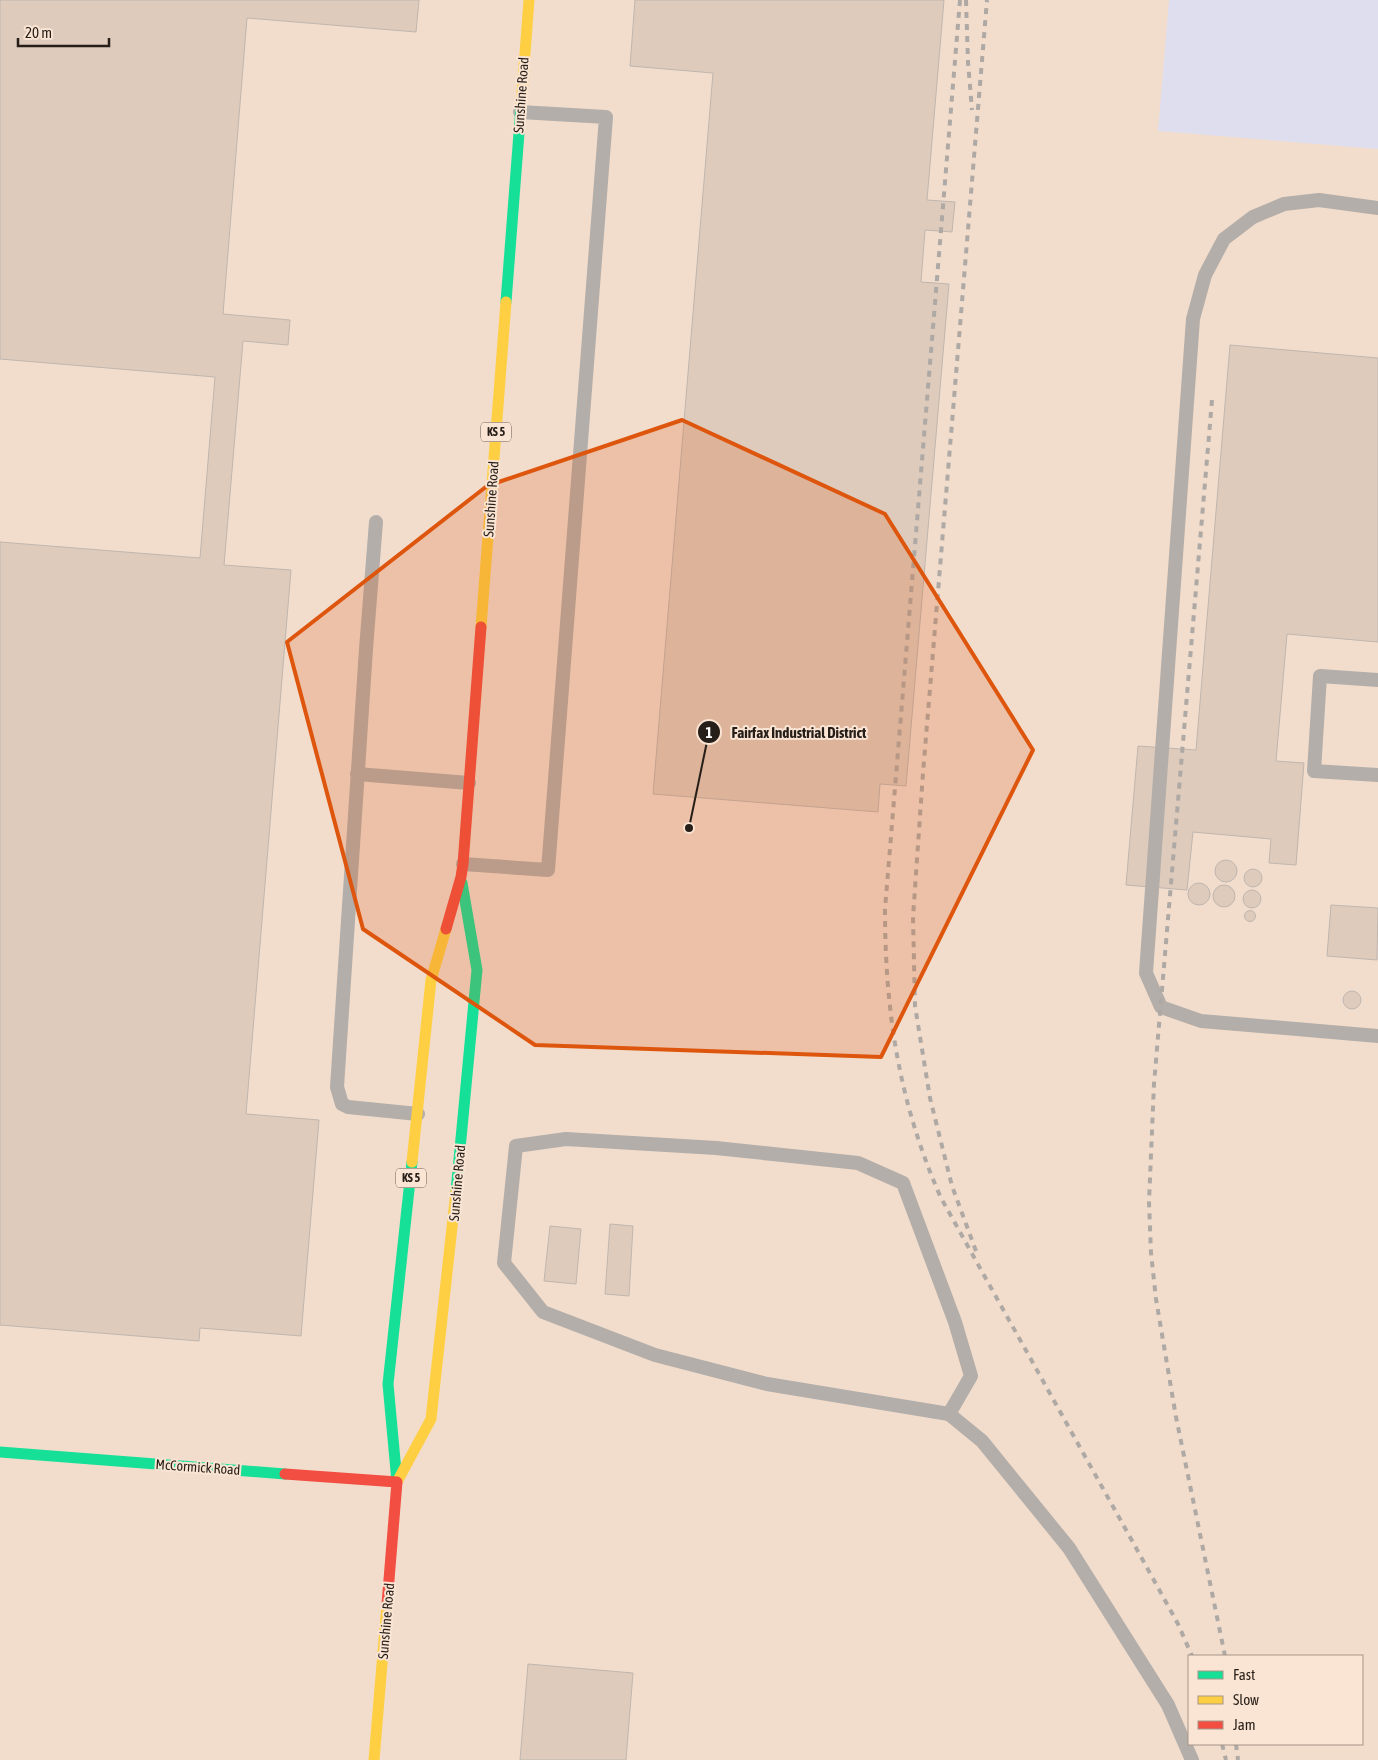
<svg xmlns="http://www.w3.org/2000/svg" width="1378" height="1760" font-family="'Asap Condensed',sans-serif">
	<style>
		.built { fill: #f2ddcd; fill-rule: evenodd }
		.green { fill: #dedeee }
		.building { fill: #decbbc; stroke: #bfb6af }
		.lines { fill: none; stroke-linecap: round; stroke-linejoin: round }
		.lane { stroke: #b3aea9; stroke-width: 14 }
		.fast { stroke: #16e098; stroke-width: 11 }
		.slow { stroke: #ffcf43; stroke-width: 11 }
		.jam { stroke: #f24e42; stroke-width: 11 }
		.rail { stroke: #aea9a4; stroke-width: 4; stroke-dasharray: 6 6; stroke-linecap: butt }
		.marked { fill: #de560d; fill-opacity: 0.2; stroke: #de560d; stroke-width: 4; stroke-linejoin: round }
		.labels { text-anchor: middle; dominant-baseline: central; stroke-width: 4; stroke-linejoin: round; paint-order: stroke }
		.shield { fill: #fae4d3; stroke: #665950; stroke-width: 1 }
		.shield-label { font-size: 12px; font-weight: bold; fill: #261e18 }
		.street-label { font-size: 14px; fill: #261e18; stroke: #fae4d3 }
		.leader { fill: none; stroke: #261e18; stroke-width: 2 }
		.callout-dot { fill: #261e18; stroke: #fae4d3; stroke-width: 2 }
		.mark-label { font-size: 15px; text-anchor: middle; font-weight: bold; fill: #fff }
		.callout-label { font-size: 15px; text-anchor: middle; font-weight: bold; fill: #261e18; stroke: #fae4d3; stroke-width: 4; stroke-linejoin: round; paint-order: stroke }
	</style>
	<rect width="100%" height="100%" fill="#f1e5dc"/>
	<path class="built" d="M0,0H1378V1760H0ZM1189,1656H1362V1744H1189Z"/>
	<polygon class="green" points="1169,0 1378,0 1378,149 1158,131"/>
	<g class="building">
		<polygon points="0,0 419,0 416,32 247,18 223,314 290,320 288,345 243,341 224,565 291,570 246,1114 319,1120 301,1336 200,1328 199,1341 0,1325 0,542 200,558 215,377 0,359"/>
		<polygon points="635,0 944,0 927,200 955,202 952,232 925,230 921,282 949,284 906,786 880,784 878,812 653,794 713,73 630,66"/>
		<polygon points="1230,345 1378,358 1378,642 1287,634 1276,761 1304,763 1296,865 1269,863 1271,839 1193,832 1187,890 1126,885 1138,746 1196,750"/>
		<circle cx="1226" cy="871" r="11"/>
		<circle cx="1253" cy="878" r="9"/>
		<circle cx="1199" cy="894" r="11"/>
		<circle cx="1224" cy="896" r="11"/>
		<circle cx="1252" cy="899" r="9"/>
		<polygon points="1331,905 1378,908 1377,960 1327,956"/>
		<circle cx="1250" cy="916" r="5.5"/>
		<circle cx="1352" cy="1000" r="9"/>
		<polygon points="610,1224 633,1226 629,1296 605,1294"/>
		<polygon points="550,1226 581,1229 576,1284 544,1281"/>
		<polygon points="528,1664 633,1673 626,1760 520,1760"/>
	</g>
	<g class="lines">
		<g class="lane">
			<polyline points="1378,208 1319,200 1284,204 1253,217 1224,239 1205,275 1193,319 1146,973 1161,1007 1201,1021 1378,1036"/>
			<polyline points="376,522 366,649 337,1087 342,1104 348,1107 418,1114"/>
			<polyline points="1378,680 1320,676 1314,771 1378,775"/>
			<polyline points="357,774 469,783"/>
			<polyline points="463,864 548,870 606,117 520,112"/>
			<polygon points="566,1139 716,1148 858,1163 903,1183 955,1322 971,1376 949,1414 767,1384 655,1355 543,1312 504,1263 516,1146"/>
			<polyline points="949,1414 982,1441 1069,1548 1168,1705 1192,1760"/>
		</g>
		<g class="fast">
			<polyline points="506,302 521,107"/>
			<polyline points="456,1191 477,970 462,883"/>
			<polyline points="0,1452 285,1474"/>
			<polyline points="397,1482 388,1384 412,1162"/>
		</g>
		<g class="slow">
			<polyline points="521,107 529,0"/>
			<polyline points="481,627 506,302"/>
			<polyline points="412,1162 431,980 446,929"/>
			<polyline points="397,1482 431,1419 456,1191"/>
			<polyline points="374,1760 387,1604"/>
		</g>
		<g class="jam">
			<polyline points="446,929 461,877 463,864 481,627"/>
			<polyline points="285,1474 397,1482 387,1604"/>
		</g>
		<g class="rail">
			<path d="M960,0L885,909C885,1012 899,1103 941,1198L1145,1564L1178,1624L1192,1656"/>
			<polyline points="966,0 968,62 972,110"/>
			<polyline points="1212,400 1154,1084 1149,1202 1151,1253 1156,1299 1176,1417 1225,1656"/>
			<polyline points="976,1251 952,1186 930,1098 915,1006 913,917 923,773 987,0"/>
			<polyline points="1222,1744 1226,1760"/>
			<polyline points="1236,1744 1238,1760"/>
		</g>
	</g>
	<path class="marked" d="M682,420L885,514L1033,750L881,1057L535,1045L363,929L287,642L487,486Z"/>
	<g class="labels">
		<g class="shield">
			<rect x="481" y="422.5" width="30" height="19" rx="4"/>
			<rect x="396" y="1168.5" width="30" height="19" rx="4"/>
		</g>
		<g class="shield-label">
			<text x="496" y="432">KS 5</text>
			<text x="411" y="1178">KS 5</text>
		</g>
		<g class="street-label">
			<text transform="translate(521 95) rotate(-86)">Sunshine Road</text>
			<text transform="translate(491 499) rotate(-86)">Sunshine Road</text>
			<text transform="translate(457 1183) rotate(-85)">Sunshine Road</text>
			<text transform="translate(198 1467) rotate(4)">McCormick Road</text>
			<text transform="translate(386 1621) rotate(-85)">Sunshine Road</text>
		</g>
	</g>
	<path class="leader" d="M689 828L709 732"/>
	<g class="callout-dot">
		<circle cx="689" cy="828" r="5"/>
		<circle cx="709" cy="732" r="12"/>
	</g>
	<g class="mark-label">
		<text x="709" y="738">1</text>
	</g>
	<g class="callout-label">
		<text x="799" y="738">Fairfax Industrial District</text>
	</g>
	<rect x="1188" y="1655" width="175" height="90" fill="#fae4d3" stroke="#a59588"/>
	<rect x="1198" y="1671" width="25" height="8" fill="#16e098" stroke="#a59588"/>
	<text x="1233" y="1680" font-size="15" fill="#261e18">Fast</text>
	<rect x="1198" y="1696" width="25" height="8" fill="#ffcf43" stroke="#a59588"/>
	<text x="1233" y="1705" font-size="15" fill="#261e18">Slow</text>
	<rect x="1198" y="1721" width="25" height="8" fill="#f24e42" stroke="#a59588"/>
	<text x="1233" y="1730" font-size="15" fill="#261e18">Jam</text>
	<path d="M18 38v8h91v-8" fill="none" stroke="#261e18" stroke-width="2.5"/>
	<text x="25" y="38" font-size="15" fill="#261e18" stroke="#fae4d3" stroke-width="4" paint-order="stroke">20 m</text>
</svg>
